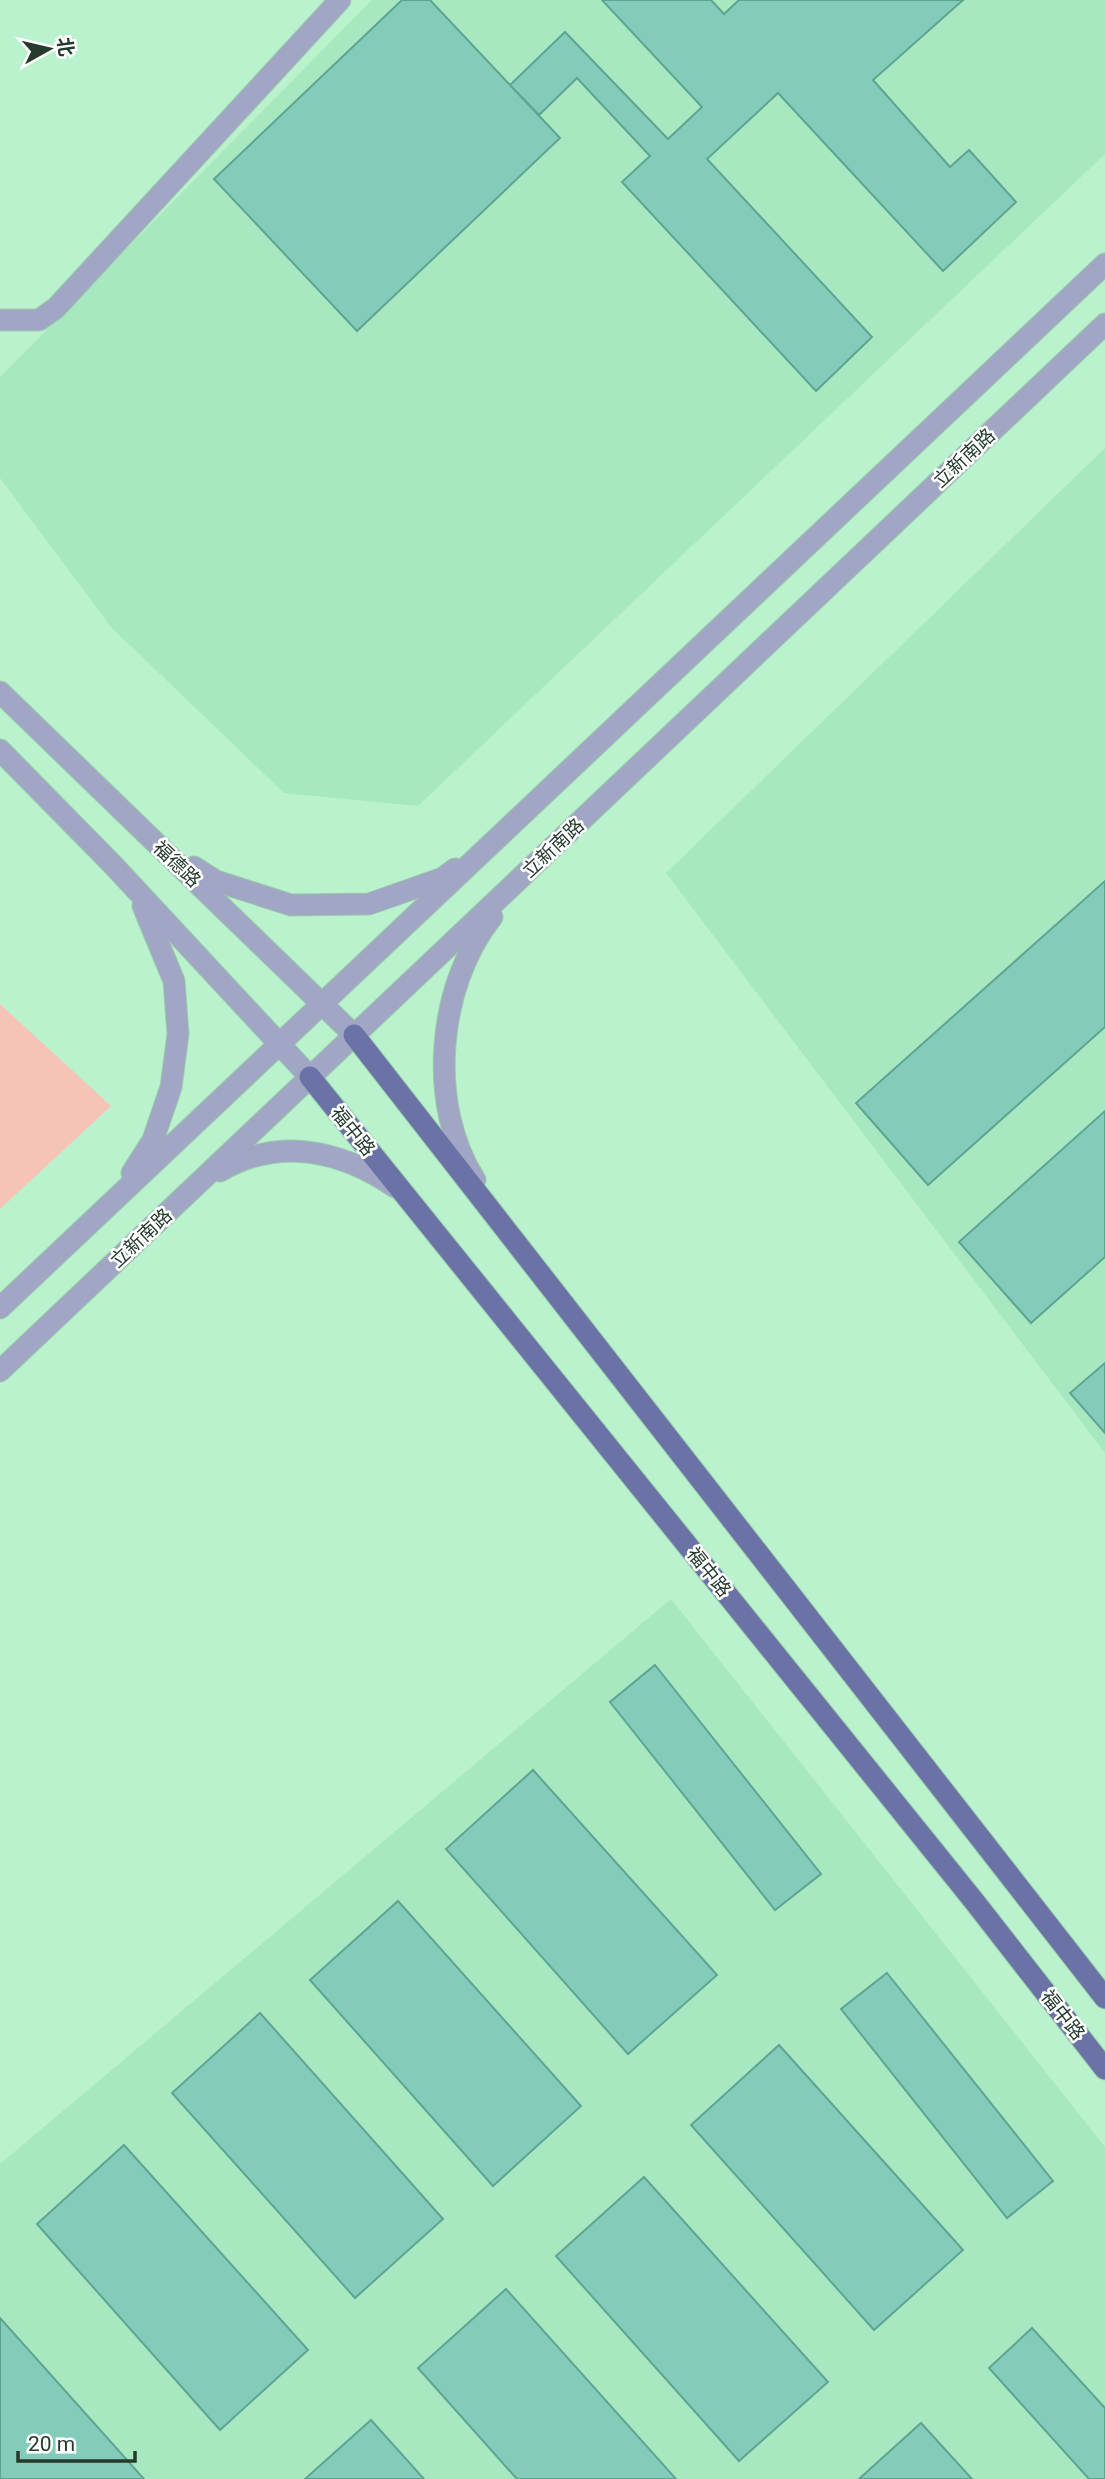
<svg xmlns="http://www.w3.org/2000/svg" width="1105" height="2479" font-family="Roboto,'Noto Sans SC',sans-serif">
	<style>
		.built { fill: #a8e8c0 }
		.green { fill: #f5c4b7 }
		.building { fill: #84ccba; stroke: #5ea493; stroke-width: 2 }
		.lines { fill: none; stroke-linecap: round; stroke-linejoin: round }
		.minor-casing { stroke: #9bcdad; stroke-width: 23 }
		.major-casing { stroke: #9bcdad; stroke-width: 23 }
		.minor { stroke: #a0a6c3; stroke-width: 21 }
		.major { stroke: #6b73a6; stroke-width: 21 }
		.labels { text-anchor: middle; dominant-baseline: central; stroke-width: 5; stroke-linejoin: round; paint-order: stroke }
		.street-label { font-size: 19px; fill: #243b2d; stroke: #fff }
	</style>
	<rect width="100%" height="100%" fill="#b9f2cd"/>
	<g class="built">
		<polygon points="372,0 1105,0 1105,154 418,806 284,793 111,627 0,478 0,377"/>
		<polygon points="1105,448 1105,1453 666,873"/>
		<polygon points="671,1599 1105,2147 1105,2479 0,2479 0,2164"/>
	</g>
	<polygon class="green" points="0,1004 111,1106 0,1209"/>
	<g class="building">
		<polygon points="402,0 430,0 560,138 357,331 214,179"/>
		<polygon points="602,0 711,0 724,14 739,0 963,0 873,80 950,167 969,150 1016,202 943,271 778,93 707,159 872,337 816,391 622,182 650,156 577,78 539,115 510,85 565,32 668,139 702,107"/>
		<polygon points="1105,881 1105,1027 928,1185 856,1103"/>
		<polygon points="1105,1111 1105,1257 1031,1323 959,1242"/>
		<polygon points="1105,1363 1105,1433 1070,1393"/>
		<polygon points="655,1665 821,1874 775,1910 610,1702"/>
		<polygon points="533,1770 717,1975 628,2054 446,1849"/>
		<polygon points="398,1901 581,2106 493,2186 310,1980"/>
		<polygon points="887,1973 1053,2181 1007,2218 841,2009"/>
		<polygon points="260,2013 443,2219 355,2298 172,2093"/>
		<polygon points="779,2045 963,2250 874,2330 691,2125"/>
		<polygon points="124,2145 308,2350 220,2430 37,2224"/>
		<polygon points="644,2177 828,2382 739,2461 556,2256"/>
		<polygon points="506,2289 676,2479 517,2479 418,2368"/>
		<polygon points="0,2318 144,2479 0,2479"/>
		<polygon points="1032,2328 1105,2408 1105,2479 1089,2479 989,2368"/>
		<polygon points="371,2420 424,2479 305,2479"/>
		<polygon points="921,2423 972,2479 859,2479"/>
	</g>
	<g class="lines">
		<defs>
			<g id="minor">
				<polyline points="0,320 39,320 56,308 340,0"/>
				<polyline points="0,692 354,1035"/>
				<polyline points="0,750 114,866 310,1077"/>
				<polyline points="194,867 216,881 291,905 369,904 443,878 455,869"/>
				<path d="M220,1171C279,1136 342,1151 395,1187"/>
				<polyline points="132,1173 153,1140 171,1087 178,1034 174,981 143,906"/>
				<path d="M475,1180C427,1105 437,986 492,917"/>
				<polyline points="0,1308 1105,264"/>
				<polyline points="0,1371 1105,324"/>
			</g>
			<g id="major">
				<polyline points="354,1035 1105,1998"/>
				<polyline points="310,1077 974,1901 1105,2069"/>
			</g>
		</defs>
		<use href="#minor" class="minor-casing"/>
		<use href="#major" class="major-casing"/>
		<use href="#minor" class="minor"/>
		<use href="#major" class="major"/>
	</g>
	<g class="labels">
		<g class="street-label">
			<text transform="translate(964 458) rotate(-43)">立新南路</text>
			<text transform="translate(553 848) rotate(-43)">立新南路</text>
			<text transform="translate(177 864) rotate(44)">福德路</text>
			<text transform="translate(353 1131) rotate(51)">福中路</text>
			<text transform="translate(141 1238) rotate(-43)">立新南路</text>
			<text transform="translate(709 1572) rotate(51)">福中路</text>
			<text transform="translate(1063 2015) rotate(52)">福中路</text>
		</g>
	</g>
	<g transform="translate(49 49) rotate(82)" stroke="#ffffff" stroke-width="5" paint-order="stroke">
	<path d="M0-5L12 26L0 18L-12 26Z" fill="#243b2d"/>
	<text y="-10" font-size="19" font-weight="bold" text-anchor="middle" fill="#243b2d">北</text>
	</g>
	<path d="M18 2451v10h117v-10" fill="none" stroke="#243b2d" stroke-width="3.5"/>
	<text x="28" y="2451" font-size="21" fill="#243b2d" stroke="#ffffff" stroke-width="5" paint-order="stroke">20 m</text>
</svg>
